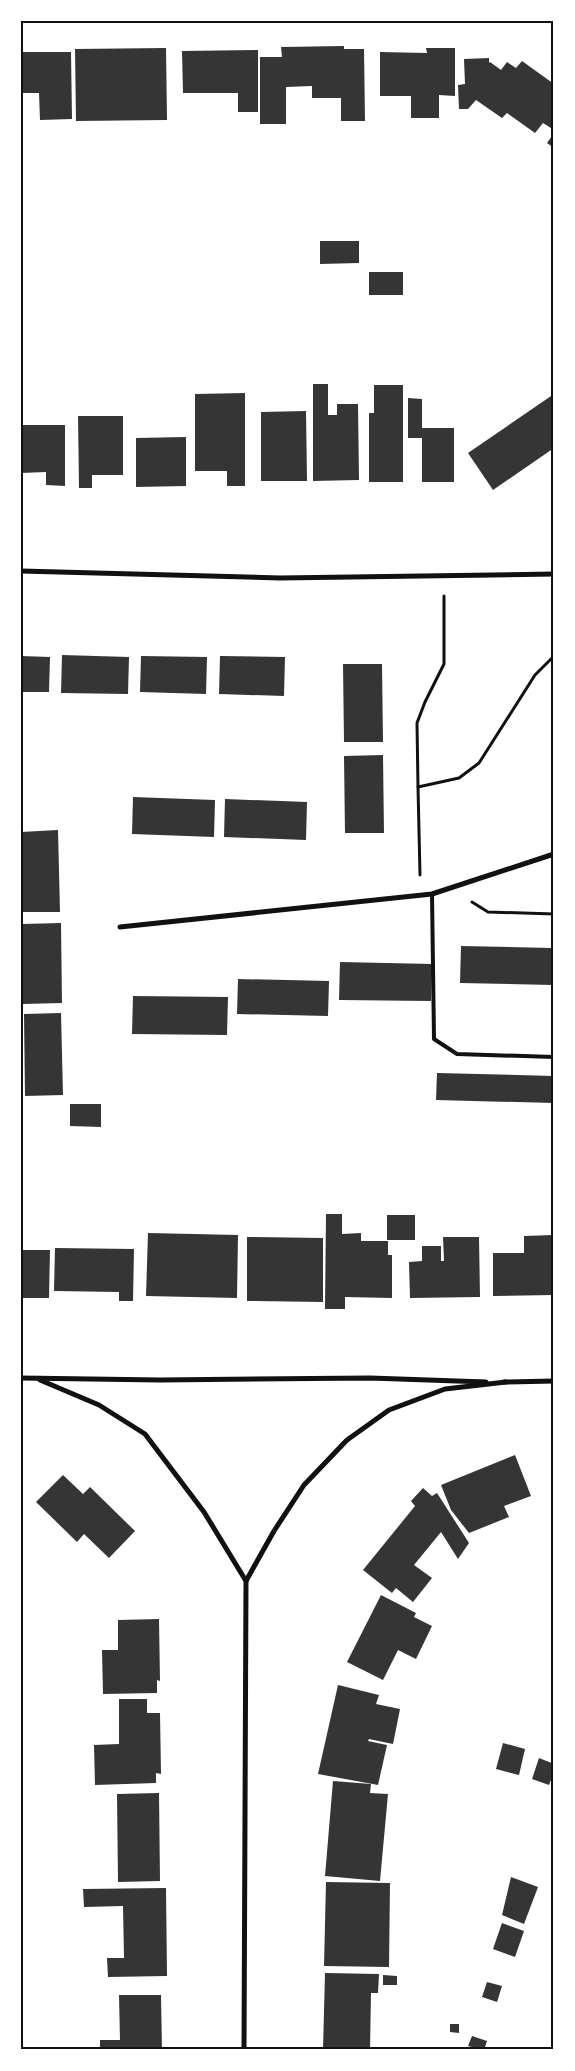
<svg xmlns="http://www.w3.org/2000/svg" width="575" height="2071" font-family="'DM Sans',sans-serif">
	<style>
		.building { fill: #353535 }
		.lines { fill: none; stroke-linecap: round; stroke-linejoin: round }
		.path { stroke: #111; stroke-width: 3 }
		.service { stroke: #111; stroke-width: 4 }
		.minor { stroke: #111; stroke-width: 5 }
		.neatline { fill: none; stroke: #111; stroke-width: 2 }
	</style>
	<rect width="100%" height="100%" fill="#fff"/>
	<g class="building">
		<polygon points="344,46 344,49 364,49 365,121 341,121 341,98 312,98 312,86 286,87 286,124 260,124 260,57 282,57 281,47"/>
		<polygon points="166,48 167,120 76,121 75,49"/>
		<polygon points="426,48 455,48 455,96 439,95 439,118 411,118 411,96 380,96 380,52 427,53"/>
		<polygon points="258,50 258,112 238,112 238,93 183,93 182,51"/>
		<polygon points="21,52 71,52 72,119 40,120 39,93 21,93"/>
		<polygon points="489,58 489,63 490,62 501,70 507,62 516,68 522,61 554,84 554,130 543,123 535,133 507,113 502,118 476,100 468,109 459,109 458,85 465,84 464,59"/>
		<polygon points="554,133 554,148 547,143"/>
		<polygon points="320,241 359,241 359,263 320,264"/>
		<rect x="369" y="272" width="34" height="23"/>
		<polygon points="313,384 328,384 328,415 337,415 337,404 358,404 359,480 313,481"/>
		<polygon points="374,385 403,385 403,482 369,482 369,413 374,413"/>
		<polygon points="245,393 245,486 227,486 227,471 195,471 195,394"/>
		<polygon points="554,394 554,448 493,490 468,453"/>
		<polygon points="408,398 422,399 422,428 454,428 454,482 422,482 422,438 408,438"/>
		<polygon points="306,411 307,481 261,481 261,412"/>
		<polygon points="78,416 123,416 123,475 92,475 92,488 79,488"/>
		<polygon points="21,425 65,425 65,486 46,485 46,472 21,473"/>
		<polygon points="186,437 186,486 136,487 136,438"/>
		<polygon points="62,655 129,657 128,694 61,693"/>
		<polygon points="21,656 50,657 49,692 21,692"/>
		<polygon points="141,656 207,657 206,694 140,692"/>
		<polygon points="220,656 285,657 284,696 219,694"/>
		<polygon points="343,664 382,664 383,742 344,742"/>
		<polygon points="383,755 384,833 345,833 344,756"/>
		<polygon points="133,797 215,800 214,837 132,834"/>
		<polygon points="225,799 307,802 306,840 224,837"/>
		<polygon points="58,830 60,912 22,912 21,832"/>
		<polygon points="61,923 62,1003 23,1004 22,924"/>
		<polygon points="461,946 553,948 553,985 460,983"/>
		<polygon points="340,962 432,964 431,1001 339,1000"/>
		<polygon points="238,979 329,981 328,1016 237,1014"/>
		<polygon points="133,996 228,997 227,1035 132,1034"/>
		<polygon points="61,1013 63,1095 25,1096 24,1014"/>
		<polygon points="437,1073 554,1076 554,1103 436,1100"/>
		<polygon points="70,1104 101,1104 101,1127 70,1126"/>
		<polygon points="326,1214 342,1214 342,1234 361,1233 361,1241 388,1241 388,1255 392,1255 392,1298 345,1297 345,1309 325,1309"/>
		<rect x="387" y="1215" width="28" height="25"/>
		<polygon points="148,1233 238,1235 237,1298 146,1296"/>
		<polygon points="553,1235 553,1295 493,1296 493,1253 524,1253 524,1236"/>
		<polygon points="247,1237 323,1238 323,1302 247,1301"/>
		<polygon points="443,1237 479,1237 480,1297 410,1298 409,1262 422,1261 422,1246 441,1246 441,1261 444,1261"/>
		<polygon points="55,1248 134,1249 133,1301 119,1301 119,1292 54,1291"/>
		<polygon points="21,1250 50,1250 49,1298 21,1298"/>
		<polygon points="515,1455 531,1496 504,1506 509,1517 469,1533 451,1510 441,1485"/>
		<polygon points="63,1475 83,1494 90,1487 135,1531 109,1558 84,1534 77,1542 36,1502"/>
		<polygon points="423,1488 432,1496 437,1493 469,1543 458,1559 441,1532 414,1565 432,1578 413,1602 396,1588 392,1593 363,1570 415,1506 411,1501"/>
		<polygon points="381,1595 416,1613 414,1617 432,1626 416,1659 398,1650 383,1680 347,1662"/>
		<polygon points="159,1619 160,1681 157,1680 157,1693 103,1694 102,1650 118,1650 118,1620"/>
		<polygon points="338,1685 379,1695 376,1704 400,1709 393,1744 369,1739 368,1741 387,1745 378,1785 318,1774"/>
		<polygon points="119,1699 147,1699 147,1713 160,1713 161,1774 156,1773 156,1783 95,1785 94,1745 119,1744"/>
		<polygon points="503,1743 525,1749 519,1775 496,1769"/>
		<polygon points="539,1758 554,1764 554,1772 549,1785 532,1779"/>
		<polygon points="333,1781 371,1784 370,1793 388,1794 380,1881 325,1876"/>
		<polygon points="159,1793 160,1881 118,1882 117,1794"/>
		<polygon points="511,1877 538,1887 524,1924 502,1915"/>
		<polygon points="326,1882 390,1883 389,1967 324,1966"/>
		<polygon points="166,1888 167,1976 108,1977 107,1958 124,1958 123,1906 84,1907 83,1889"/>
		<polygon points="502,1923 524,1931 515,1957 493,1949"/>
		<polygon points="325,1973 379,1974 378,1993 371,1993 370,2050 323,2050"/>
		<polygon points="383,1975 397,1976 397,1985 383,1985"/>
		<polygon points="487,1982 502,1986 497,2002 482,1997"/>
		<polygon points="119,1995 161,1995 162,2050 100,2050 100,2040 120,2040"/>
		<polygon points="450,2024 459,2024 459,2033 450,2032"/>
		<polygon points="472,2036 487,2041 484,2050 468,2046"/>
	</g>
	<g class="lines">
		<g class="path">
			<polyline points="418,787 417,723 425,702 444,664 444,596"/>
			<polyline points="420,875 418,787 459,778 479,763 535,675 554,656"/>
			<polyline points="472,902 488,912 554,914"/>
		</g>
		<polyline class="service" points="432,894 434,1039 457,1054 554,1057"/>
		<g class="minor">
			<polyline points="21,571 280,578 554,574"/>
			<polyline points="120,927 432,894 554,854"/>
			<polyline points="21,1378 160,1380 370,1378 486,1382"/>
			<polyline points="40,1380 99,1405 145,1434 204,1512 246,1581"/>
			<polyline points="504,1382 554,1381"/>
			<polyline points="244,2050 246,1581 274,1531 304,1485 347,1440 389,1410 445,1389 506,1382"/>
		</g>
	</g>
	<rect width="575" height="2071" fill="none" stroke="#ffffff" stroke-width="45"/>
	<rect x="22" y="22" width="530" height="2026" class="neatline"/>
</svg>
